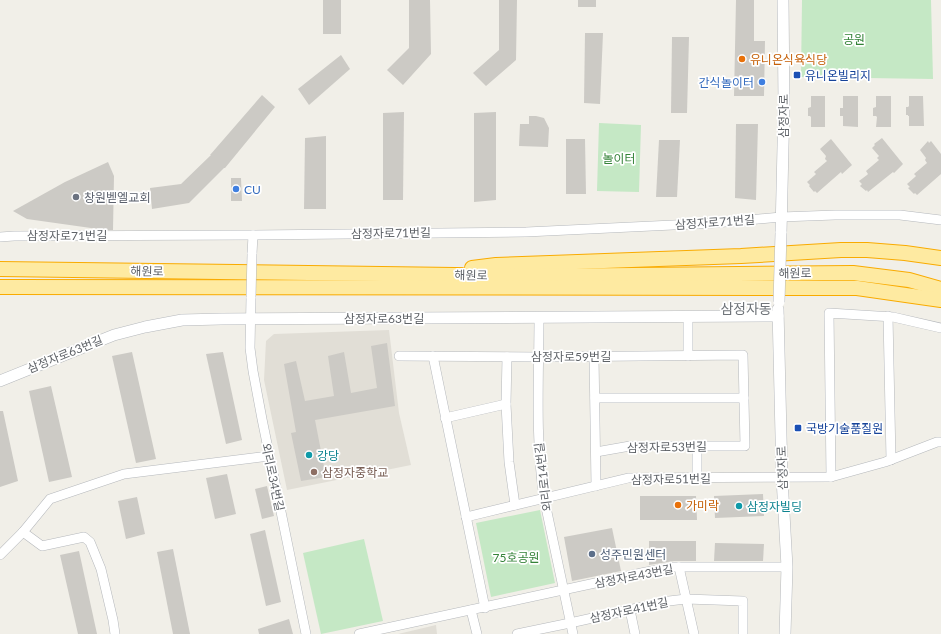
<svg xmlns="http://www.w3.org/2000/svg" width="941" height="634" font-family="Lato,'Noto Sans KR',sans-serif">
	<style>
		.education { fill: #e1ded6 }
		.green { fill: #c5e8c5 }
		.building { fill: #cccac5 }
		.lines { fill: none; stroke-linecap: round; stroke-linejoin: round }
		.minor-casing { stroke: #b5b8bc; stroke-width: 10 }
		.tertiary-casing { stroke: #b5b8bc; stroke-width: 12 }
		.trunk-casing { stroke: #f9ab00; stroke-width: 16 }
		.minor { stroke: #fff; stroke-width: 9 }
		.tertiary { stroke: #fff; stroke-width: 11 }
		.trunk { stroke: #feeaa1; stroke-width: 14 }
		.minor-bridge-casing { stroke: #b5b8bc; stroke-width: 10; stroke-linecap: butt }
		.tertiary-bridge-casing { stroke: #b5b8bc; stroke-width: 12; stroke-linecap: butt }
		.minor-bridge { stroke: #fff; stroke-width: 9 }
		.tertiary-bridge { stroke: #fff; stroke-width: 11 }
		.food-dot { fill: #e8710a; stroke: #fff; stroke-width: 1.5 }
		.transit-dot { fill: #1a4fb4; stroke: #fff; stroke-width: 1.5 }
		.shop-dot { fill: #3f7fe0; stroke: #fff; stroke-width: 1.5 }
		.worship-dot { fill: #6b7280; stroke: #fff; stroke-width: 1.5 }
		.culture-dot { fill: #0f9aa8; stroke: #fff; stroke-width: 1.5 }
		.education-dot { fill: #8d6e63; stroke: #fff; stroke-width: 1.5 }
		.service-dot { fill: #5c6f8a; stroke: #fff; stroke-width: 1.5 }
		.labels { text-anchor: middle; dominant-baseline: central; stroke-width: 3.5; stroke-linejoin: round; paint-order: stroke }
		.park-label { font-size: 12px; fill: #348238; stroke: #fff }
		.food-label { font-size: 12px; fill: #c56008; stroke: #fff; text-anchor: start }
		.transit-label { font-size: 12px; fill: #164399; stroke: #fff; text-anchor: start }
		.shop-label { font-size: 12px; fill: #366cbe; stroke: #fff; text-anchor: end }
		.street-label { font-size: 12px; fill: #5f6368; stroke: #fff }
		.worship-label { font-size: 12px; fill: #5b616d; stroke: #fff; text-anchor: start }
		.culture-label { font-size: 12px; fill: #0d838f; stroke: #fff; text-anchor: start }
		.education-label { font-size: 12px; fill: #785e54; stroke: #fff; text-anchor: start }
		.service-label { font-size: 12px; fill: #4e5e75; stroke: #fff; text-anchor: start }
		.quarter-label { font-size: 14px; fill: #70757a; stroke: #fff }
	</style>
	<rect width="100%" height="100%" fill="#f1efe8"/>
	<g class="education">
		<polygon points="389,330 399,413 411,465 287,490 264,380 266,341 274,334"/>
		<polygon points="436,625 437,634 398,634"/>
	</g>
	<g class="green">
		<polygon points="802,0 931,0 933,79 801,77"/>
		<polygon points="599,123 641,125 639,192 597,191"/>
		<polygon points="540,510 555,583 491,597 476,523"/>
		<polygon points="364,539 383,621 321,634 303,553"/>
	</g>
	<g class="building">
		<rect x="323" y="0" width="18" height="34"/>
		<polygon points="409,0 430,0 431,54 403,85 387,70 409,48"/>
		<polygon points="499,0 517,0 516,60 486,86 473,73 499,50"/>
		<rect x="578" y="0" width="18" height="7"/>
		<polygon points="736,0 754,0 754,41 765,41 764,96 734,96"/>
		<polygon points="585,33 603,33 600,104 584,103"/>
		<polygon points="672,37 689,37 687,113 671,113"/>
		<polygon points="341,55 350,69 309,105 298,89"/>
		<polygon points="262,95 275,107 225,168 224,168 189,203 152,209 150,188 181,184 211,155 210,155"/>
		<polygon points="811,96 825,96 825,127 811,127 811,117 810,116 808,116 808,108 811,107"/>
		<polygon points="843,96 858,96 858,127 843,126 843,116 840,116 840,108 843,108"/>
		<polygon points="876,96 891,96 891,127 876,127 877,117 876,116 873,116 873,108 876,107"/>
		<polygon points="909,96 923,96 924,126 909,126 909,116 908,116 908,115 906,115 906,107 908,107 909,106"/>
		<polygon points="404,112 403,200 383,200 383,113"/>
		<polygon points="496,112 496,200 474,202 474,113"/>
		<polygon points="529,116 536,116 544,118 549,128 548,147 519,146 520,124 529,124"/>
		<polygon points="736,124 758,124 756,200 735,198"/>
		<polygon points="326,136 326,209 304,209 305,138"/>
		<polygon points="882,138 903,164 894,173 893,172 868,192 867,190 866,191 860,186 862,184 859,181 867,175 868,174 866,171 879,160 877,158 879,156 872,148 875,145 874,144"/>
		<polygon points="566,139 585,139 586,194 566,194"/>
		<polygon points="831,139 852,165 842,174 841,172 817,193 815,191 814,192 809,186 810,185 807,182 815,175 816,174 814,172 827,161 825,159 826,156 820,149"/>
		<polygon points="659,140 680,140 677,197 656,197"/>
		<polygon points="928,141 929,143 931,141 941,154 941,174 917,195 915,193 914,194 908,188 910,187 907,184 915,177 916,176 914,174 927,163 925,160 926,158 920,150"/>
		<polygon points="108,162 114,176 113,230 105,230 27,219 13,211 65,182"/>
		<polygon points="231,178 241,178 242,201 231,201"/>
		<polygon points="387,343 395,406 315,420 326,477 301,481 291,433 296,432 284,364 296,361 305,401 334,396 328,356 344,352 351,393 377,388 371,346"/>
		<polygon points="132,352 156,459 136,463 112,356"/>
		<polygon points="223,352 242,440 226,444 206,354"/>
		<polygon points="51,386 72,477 49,482 29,391"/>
		<polygon points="0,411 3,411 18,481 0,487"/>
		<polygon points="227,474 236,514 215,519 206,478"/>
		<polygon points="267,486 274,516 262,519 255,489"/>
		<polygon points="763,494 764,516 715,518 714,496"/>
		<polygon points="640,496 696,496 697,520 640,520"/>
		<polygon points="137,497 145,534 126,539 118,501"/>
		<polygon points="612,528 621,571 572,581 564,537"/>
		<polygon points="265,530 281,602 266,606 250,534"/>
		<polygon points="649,541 696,541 696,561 674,561 649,565"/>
		<polygon points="715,543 764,544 763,561 714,561"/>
		<polygon points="173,549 190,634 173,634 157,552"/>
		<polygon points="79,551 97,634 78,634 60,555"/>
		<polygon points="289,619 293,634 259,634 258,629"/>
	</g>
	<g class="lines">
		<defs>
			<g id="minor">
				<polyline points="0,237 14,236 253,235 526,232 715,223 781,217 835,215 900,215 941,220"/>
				<polyline points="252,254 253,235"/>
				<polyline points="251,297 250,348 253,371 262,419 306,634"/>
				<polyline points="688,316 688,356"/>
				<polyline points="888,316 891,460"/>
				<path d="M539,317C539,377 535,438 544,498L573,634"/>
				<polyline points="399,356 539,357 743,355 745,446 630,446 596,452"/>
				<polyline points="433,356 485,608"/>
				<polyline points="594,356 596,486"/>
				<polyline points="507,357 506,404 509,462 515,505"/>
				<polyline points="595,398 744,398"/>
				<polyline points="445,418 506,404"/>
				<polyline points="831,477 829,313 893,317 941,328"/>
				<polyline points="697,478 697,446"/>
				<polyline points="466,517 628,478 831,477 885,462 937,442 941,442"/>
				<polyline points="23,532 42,546 84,537 90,542 101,569 113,620 115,634"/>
				<polyline points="0,555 23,532 50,499 124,474 269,456"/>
				<polyline points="679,567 694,634"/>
				<polyline points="471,610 477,634"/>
				<polyline points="630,610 635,634"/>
				<polyline points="359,634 646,572 674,567 787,567"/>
				<polyline points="517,634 570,623 669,601 686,599 743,601 743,634"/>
			</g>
			<g id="tertiary">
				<polyline points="781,233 784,103 783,0"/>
				<polyline points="778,309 782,478 787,567 785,634"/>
				<polyline points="0,381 114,335 145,327 182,320 221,319 778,316"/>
			</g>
			<g id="trunk">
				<polyline points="472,268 496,265 741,256 841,250 867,250 905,253 941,258"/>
				<polyline points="0,269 531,276 853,273 909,280 941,289"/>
				<polyline points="0,287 857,288 941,300"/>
			</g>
		</defs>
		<use href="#minor" class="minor-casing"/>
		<use href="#tertiary" class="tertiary-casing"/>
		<use href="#trunk" class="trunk-casing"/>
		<use href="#minor" class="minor"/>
		<use href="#tertiary" class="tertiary"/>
		<use href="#trunk" class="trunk"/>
		<defs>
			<polyline id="minor-bridge" points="251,297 252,254"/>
			<polyline id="tertiary-bridge" points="779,302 781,233"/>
		</defs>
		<use href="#minor-bridge" class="minor-bridge-casing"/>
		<use href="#tertiary-bridge" class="tertiary-bridge-casing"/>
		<use href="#minor-bridge" class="minor-bridge"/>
		<use href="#tertiary-bridge" class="tertiary-bridge"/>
	</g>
	<g class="food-dot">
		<circle cx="742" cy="59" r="4"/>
		<circle cx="678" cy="505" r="4"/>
	</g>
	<g class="transit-dot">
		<rect x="793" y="71" width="8" height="8" rx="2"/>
		<rect x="794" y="424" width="8" height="8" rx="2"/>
	</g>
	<g class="shop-dot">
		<circle cx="762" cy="82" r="4"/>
		<circle cx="236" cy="189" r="4"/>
	</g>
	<circle class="worship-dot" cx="76" cy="197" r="4"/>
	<g class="culture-dot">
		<circle cx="309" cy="455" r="4"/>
		<circle cx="739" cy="506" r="4"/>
	</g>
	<circle class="education-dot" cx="314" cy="472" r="4"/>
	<circle class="service-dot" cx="592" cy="554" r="4"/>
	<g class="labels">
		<g class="park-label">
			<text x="854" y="39">공원</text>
			<text x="619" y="158">놀이터</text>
			<text x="516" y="557">75호공원</text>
		</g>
		<g class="food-label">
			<text x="750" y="59">유니온식육식당</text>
			<text x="686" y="505">가미락</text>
		</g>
		<g class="transit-label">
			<text x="805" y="75">유니온빌리지</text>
			<text x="806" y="428">국방기술품질원</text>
		</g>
		<g class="shop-label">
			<text x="754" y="82">간식놀이터</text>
			<text x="244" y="189" text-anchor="start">CU</text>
		</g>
		<g class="street-label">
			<text transform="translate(783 116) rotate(-90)">삼정자로</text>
			<text transform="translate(715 222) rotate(-4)">삼정자로71번길</text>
			<text transform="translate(391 233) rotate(-1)">삼정자로71번길</text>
			<text x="67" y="235">삼정자로71번길</text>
			<text transform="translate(147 271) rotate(1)">해원로</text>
			<text transform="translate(795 273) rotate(-1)">해원로</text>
			<text transform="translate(471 275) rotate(1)">해원로</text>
			<text x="384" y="318">삼정자로63번길</text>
			<text transform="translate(65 354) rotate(-22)">삼정자로63번길</text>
			<text x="571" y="356">삼정자로59번길</text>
			<text transform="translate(667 447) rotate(-1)">삼정자로53번길</text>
			<text transform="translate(782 468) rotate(-92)">삼정자로</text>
			<text transform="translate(273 477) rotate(78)">외리로34번길</text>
			<text transform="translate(543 477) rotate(-97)">외리로14번길</text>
			<text transform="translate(671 479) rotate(-1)">삼정자로51번길</text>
			<text transform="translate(634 576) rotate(-11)">삼정자로43번길</text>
			<text transform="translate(629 610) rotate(-12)">삼정자로41번길</text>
		</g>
		<g class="worship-label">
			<text x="84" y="197">창원벧엘교회</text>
		</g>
		<g class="culture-label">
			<text x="317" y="455">강당</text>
			<text x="747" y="506">삼정자빌딩</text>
		</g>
		<g class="education-label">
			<text x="322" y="472">삼정자중학교</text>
		</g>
		<g class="service-label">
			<text x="600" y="554">성주민원센터</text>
		</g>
		<g class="quarter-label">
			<text x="746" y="308">삼정자동</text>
		</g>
	</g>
</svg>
